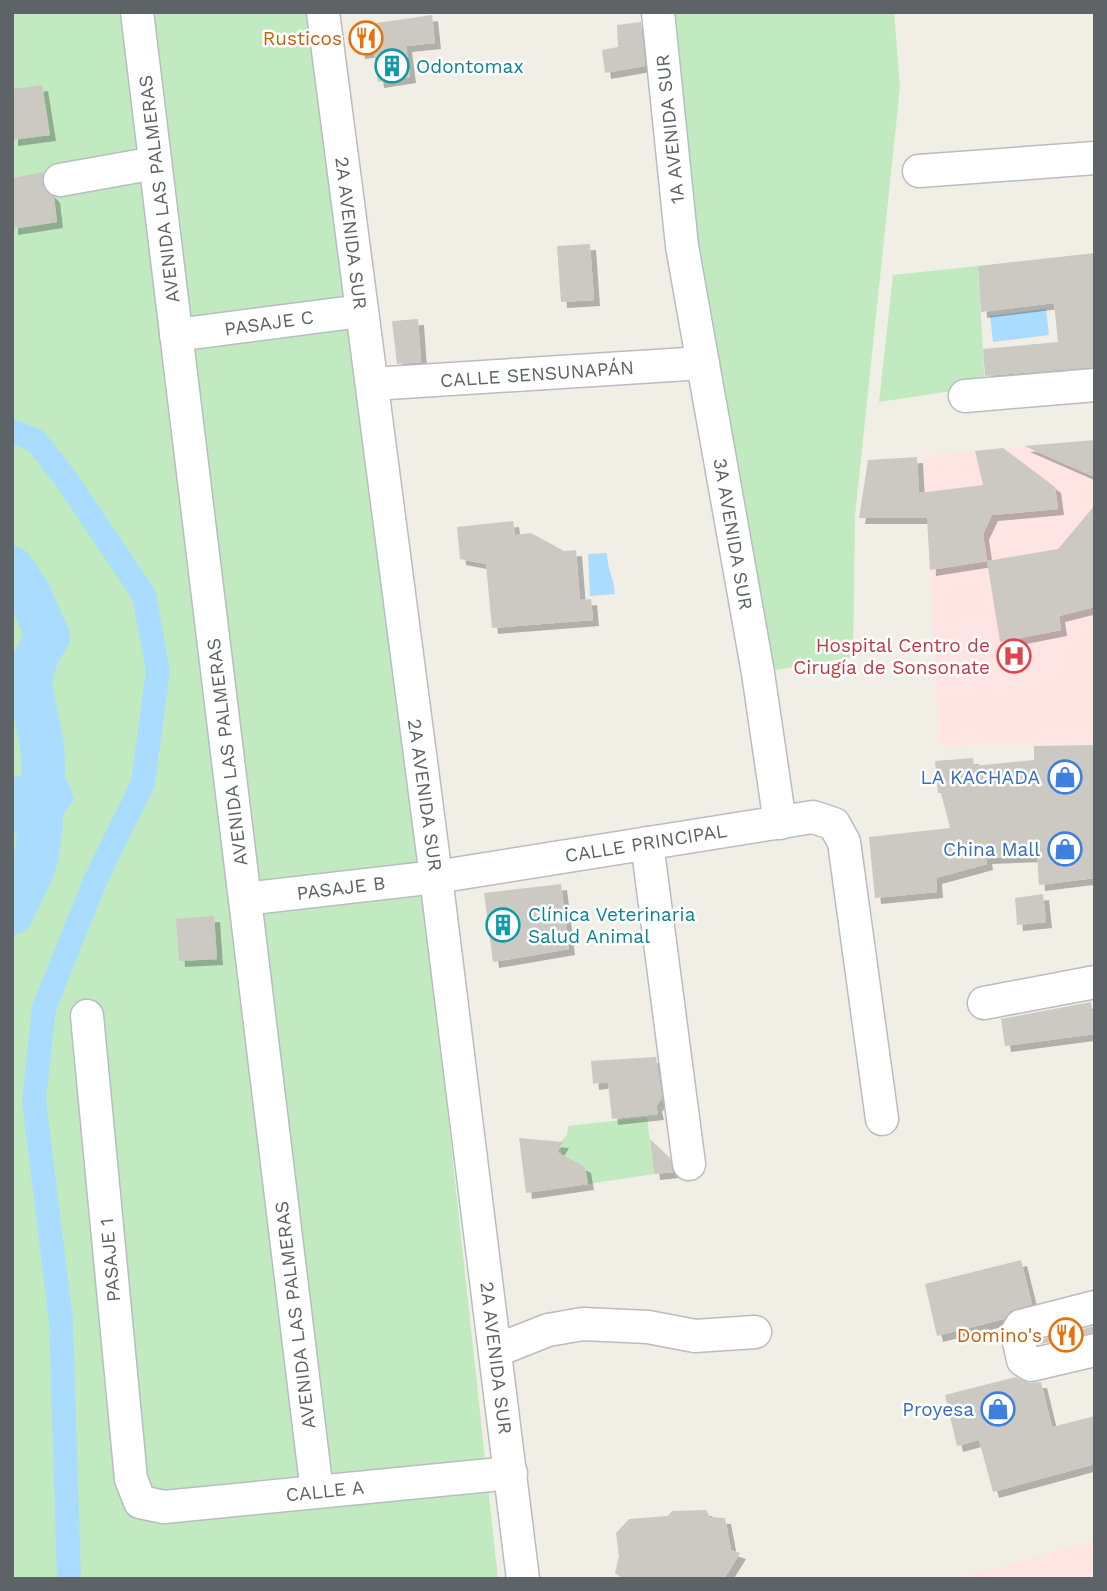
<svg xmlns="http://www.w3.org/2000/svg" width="1107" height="1591" font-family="'Work Sans',sans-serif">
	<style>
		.medical { fill: #fee5e3 }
		.green { fill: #c2eac1 }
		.water { fill: #a9dcff }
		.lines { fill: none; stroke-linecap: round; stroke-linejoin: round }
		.canal { stroke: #a9dcff; stroke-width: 24 }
		.river { stroke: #a9dcff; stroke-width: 44 }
		.building { fill: #ccc9c3; filter: url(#shadow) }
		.minor-casing { stroke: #b9bcc1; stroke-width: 35 }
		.minor { stroke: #fff; stroke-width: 32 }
		.labels { text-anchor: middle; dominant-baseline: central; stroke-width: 5; stroke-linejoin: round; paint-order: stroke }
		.food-label { font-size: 19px; fill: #c56008; stroke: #fff; text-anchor: end }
		.culture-label { font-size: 19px; fill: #0d838f; stroke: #fff; text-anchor: start }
		.street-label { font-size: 19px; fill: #5e6368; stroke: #fff }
		.health-label { font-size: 19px; fill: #be3a42; stroke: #fff; text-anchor: end }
		.shop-label { font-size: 19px; fill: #366cbe; stroke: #fff; text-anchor: end }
	</style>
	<defs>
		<filter id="shadow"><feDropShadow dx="6" dy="6" stdDeviation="0" flood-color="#0004"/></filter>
	</defs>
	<rect width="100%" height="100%" fill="#f1eee6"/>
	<g class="medical">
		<polygon points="1095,440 1095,742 939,746 924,456"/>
		<polygon points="1095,1540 1095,1579 957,1579"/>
	</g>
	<g class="green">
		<polygon points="12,12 329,12 498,1579 12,1579"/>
		<polygon points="671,12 894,12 900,87 855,516 853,657 758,673 682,246"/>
		<polygon points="978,266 985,386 879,402 893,275"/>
		<polygon points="647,1117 654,1174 588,1184 585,1166 573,1167 562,1155 560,1143 567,1135 568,1126"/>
	</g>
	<g class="water">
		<polygon points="1046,309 1049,335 993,342 990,316"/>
		<path d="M607,553C607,569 614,578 615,594L590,596L588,554Z"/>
		<path d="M43,770C65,770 68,779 74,800L62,817L47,831L44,872L35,904L12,938V883L21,860L20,836L12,831V778Z"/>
	</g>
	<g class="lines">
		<polyline class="canal" points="12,431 36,441 66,479 144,595 158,671 143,783 96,879 44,1008 34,1101 61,1321 69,1579"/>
		<path class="river" d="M12,568L30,595L48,637C13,687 42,707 43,761C44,785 41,835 36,858C31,876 20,895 12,913"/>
	</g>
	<g class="building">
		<polygon points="432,15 435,43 406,46 410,77 378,82 374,51 359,53 356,26"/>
		<polygon points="641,22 645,66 605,73 602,50 618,47 617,25"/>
		<polygon points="42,85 50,135 12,140 12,89"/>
		<polygon points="44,172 42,184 54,197 57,222 12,229 12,178"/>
		<polygon points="590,244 594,300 561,302 557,246"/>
		<polygon points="1095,253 1095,367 985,376 983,349 1058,342 1054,303 981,312 978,266"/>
		<polygon points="418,319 421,362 397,364 392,321"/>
		<polygon points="1095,440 1095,477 1024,446"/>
		<polygon points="1003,448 1055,487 1058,509 992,515 983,534 987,561 930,570 927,518 859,518 868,460 917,457 919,493 983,485 975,451"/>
		<polygon points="1095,505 1095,607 1059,616 1061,630 1000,642 987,561 1058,549"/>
		<polygon points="513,521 515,535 531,533 564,551 576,550 580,600 591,599 593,620 492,628 486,564 460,559 457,527"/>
		<polygon points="1095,745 1095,878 1039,885 1037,856 986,858 987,864 936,878 937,892 875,898 869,837 950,828 941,793 938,793 935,761 973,758 974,766 1034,760 1034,746"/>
		<polygon points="561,884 569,949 493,962 484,893"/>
		<polygon points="1043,894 1046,922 1017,925 1015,898"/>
		<polygon points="214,916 217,959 179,961 176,919"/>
		<polygon points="1091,1002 1095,1034 1005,1046 1001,1019"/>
		<polygon points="656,1057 662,1098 656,1106 658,1114 612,1119 608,1082 593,1084 591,1061"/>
		<polygon points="519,1138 563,1142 557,1152 585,1167 588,1184 526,1193"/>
		<polygon points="650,1139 670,1158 673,1172 654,1174"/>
		<polygon points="1021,1260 1032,1304 1010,1311 1004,1319 937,1336 925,1284"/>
		<polygon points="1095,1326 1095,1332 1040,1344 1039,1340"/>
		<polygon points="1016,1377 1029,1383 1041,1382 1052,1427 1095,1416 1095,1464 993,1492 979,1440 957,1446 945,1395"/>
		<polygon points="706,1510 710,1517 725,1518 731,1550 740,1553 724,1579 623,1579 615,1573 619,1556 616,1533 629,1519 668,1516 672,1511"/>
	</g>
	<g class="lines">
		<defs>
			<g id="minor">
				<polyline points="137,12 317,1492"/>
				<polyline points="323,12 436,877 523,1579"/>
				<polyline points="658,12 682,246 758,673 780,823"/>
				<polyline points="919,171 1095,158"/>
				<polyline points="60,180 155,163"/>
				<polyline points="176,335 361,311"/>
				<polyline points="372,384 703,363"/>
				<polyline points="965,396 1095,385"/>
				<polyline points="647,843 689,1164"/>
				<polyline points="245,899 436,877 813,817 834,824 844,842 882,1119"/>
				<polyline points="984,1003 1095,982"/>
				<polyline points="87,1016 131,1479 140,1502 164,1507 511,1473"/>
				<polyline points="1095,1307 1021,1326 1017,1333 1023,1360 1031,1365 1095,1350"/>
				<polyline points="495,1351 548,1330 583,1324 648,1327 695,1336 755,1332"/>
			</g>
		</defs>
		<use href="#minor" class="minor-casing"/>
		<use href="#minor" class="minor"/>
	</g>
	<defs>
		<symbol id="restaurant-ring" viewBox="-11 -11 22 22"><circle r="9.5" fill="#fff" stroke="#e8710a" stroke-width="1.5"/><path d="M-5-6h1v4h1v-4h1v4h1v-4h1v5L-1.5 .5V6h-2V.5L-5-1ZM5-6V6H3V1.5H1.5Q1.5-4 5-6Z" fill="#e8710a"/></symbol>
		<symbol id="building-ring" viewBox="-11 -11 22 22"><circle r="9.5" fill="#fff" stroke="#0f9aa8" stroke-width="1.5"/><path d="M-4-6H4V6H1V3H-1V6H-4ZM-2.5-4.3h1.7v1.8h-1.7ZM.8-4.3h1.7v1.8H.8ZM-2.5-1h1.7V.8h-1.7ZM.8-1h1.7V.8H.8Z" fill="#0f9aa8"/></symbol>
		<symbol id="hospital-ring" viewBox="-11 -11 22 22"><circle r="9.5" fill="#fff" stroke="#e0444e" stroke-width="1.5"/><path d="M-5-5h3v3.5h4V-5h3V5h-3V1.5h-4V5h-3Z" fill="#e0444e"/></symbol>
		<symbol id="shop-ring" viewBox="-11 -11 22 22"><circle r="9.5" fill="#fff" stroke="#3f7fe0" stroke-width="1.5"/><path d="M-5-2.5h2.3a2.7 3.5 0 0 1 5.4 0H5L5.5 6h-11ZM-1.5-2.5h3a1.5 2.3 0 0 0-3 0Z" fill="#3f7fe0"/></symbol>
	</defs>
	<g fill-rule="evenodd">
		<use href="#restaurant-ring" x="347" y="19" width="38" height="38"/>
		<use href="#building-ring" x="373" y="47" width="38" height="38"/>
		<use href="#hospital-ring" x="995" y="637" width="38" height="38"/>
		<use href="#shop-ring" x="1046" y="758" width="38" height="38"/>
		<use href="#shop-ring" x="1046" y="830" width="38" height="38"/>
		<use href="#building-ring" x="484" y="906" width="38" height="38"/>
		<use href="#restaurant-ring" x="1047" y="1316" width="38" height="38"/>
		<use href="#shop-ring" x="979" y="1390" width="38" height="38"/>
	</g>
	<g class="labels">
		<g class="food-label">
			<text x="342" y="38">Rusticos</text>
			<text x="1042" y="1335">Domino's</text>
		</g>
		<g class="culture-label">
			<text x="416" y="66">Odontomax</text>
			<text x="528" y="914">Clínica Veterinaria<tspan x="528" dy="22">Salud Animal</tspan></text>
		</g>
		<g class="street-label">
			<text transform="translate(670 129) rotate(-96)">1A AVENIDA SUR</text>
			<text transform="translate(159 189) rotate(-97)">AVENIDA LAS PALMERAS</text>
			<text transform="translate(351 233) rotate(83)">2A AVENIDA SUR</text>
			<text transform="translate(269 323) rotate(-8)">PASAJE C</text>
			<text transform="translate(537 374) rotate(-4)">CALLE SENSUNAPÁN</text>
			<text transform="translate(733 534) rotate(80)">3A AVENIDA SUR</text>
			<text transform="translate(227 752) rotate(-97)">AVENIDA LAS PALMERAS</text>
			<text transform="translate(425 795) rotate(82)">2A AVENIDA SUR</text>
			<text transform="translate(646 843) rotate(-9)">CALLE PRINCIPAL</text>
			<text transform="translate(341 888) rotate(-7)">PASAJE B</text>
			<text transform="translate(110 1260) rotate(-95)">PASAJE 1</text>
			<text transform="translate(295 1315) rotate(-97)">AVENIDA LAS PALMERAS</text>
			<text transform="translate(496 1358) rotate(83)">2A AVENIDA SUR</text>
			<text transform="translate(325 1491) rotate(-6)">CALLE A</text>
		</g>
		<g class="health-label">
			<text x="990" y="645">Hospital Centro de<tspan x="990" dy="22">Cirugía de Sonsonate</tspan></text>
		</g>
		<g class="shop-label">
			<text x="1040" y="777">LA KACHADA</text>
			<text x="1040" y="849">China Mall</text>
			<text x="974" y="1409">Proyesa</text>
		</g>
	</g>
	<rect width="1107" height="1591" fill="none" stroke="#5e6368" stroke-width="28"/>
</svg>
